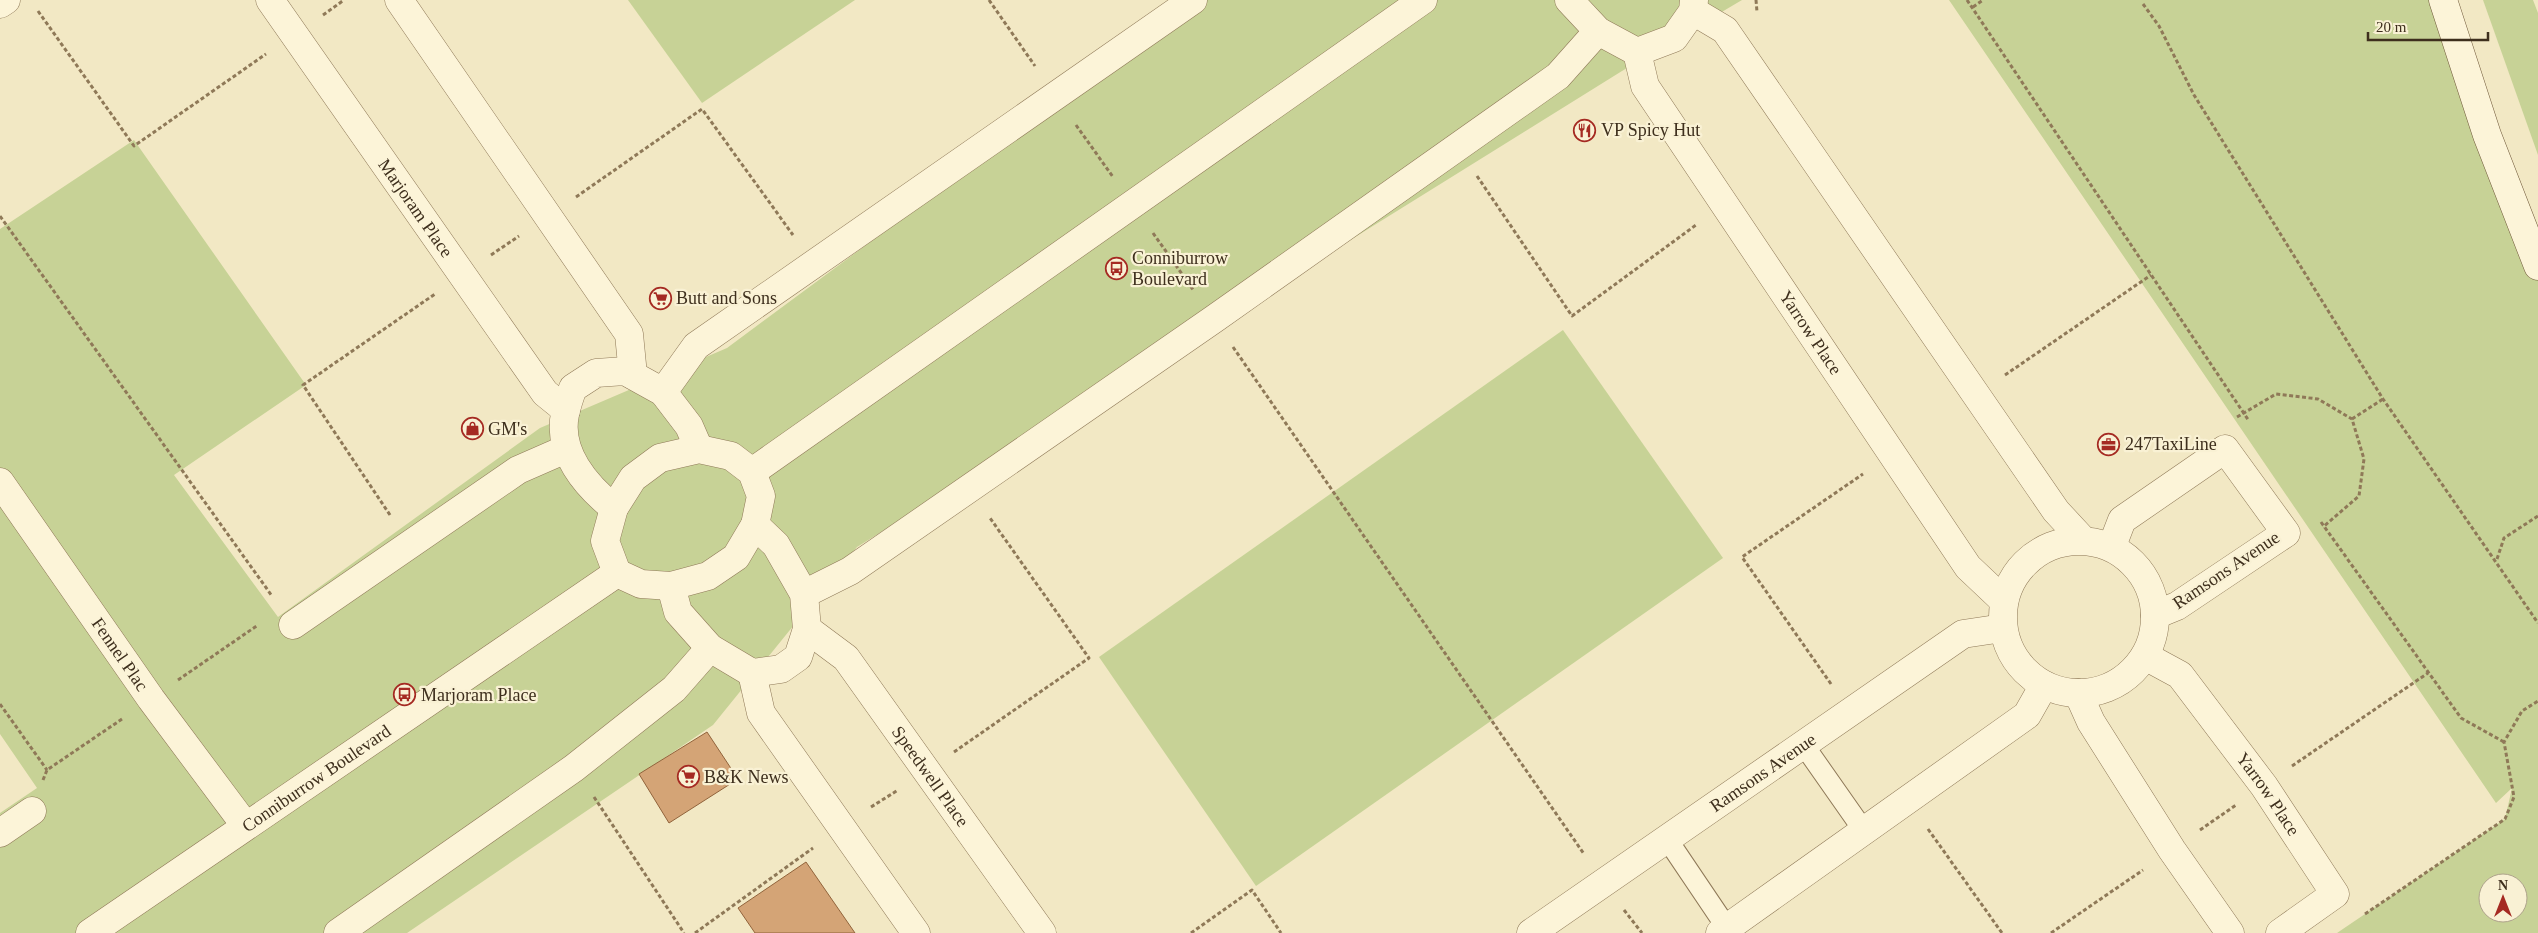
<svg xmlns="http://www.w3.org/2000/svg" width="2538" height="933" font-family="Georgia,serif">
	<style>
		.green { fill: #c7d296; fill-rule: evenodd }
		.building { fill: #d4a476; stroke: #91633b }
		.lines { fill: none; stroke-linecap: round; stroke-linejoin: round }
		.lane-casing { stroke: #8f7958; stroke-width: 22 }
		.street-casing { stroke: #8f7958; stroke-width: 29 }
		.secondary-casing { stroke: #715a3b; stroke-width: 29 }
		.path { stroke: #8f7958; stroke-width: 3; stroke-dasharray: 4 2.5; stroke-linecap: butt }
		.lane { stroke: #fcf4d8; stroke-width: 20 }
		.street { stroke: #fcf4d8; stroke-width: 28 }
		.secondary { stroke: #fcf4d8; stroke-width: 28 }
		.labels { text-anchor: middle; dominant-baseline: central; stroke-width: 4.5; stroke-linejoin: round; paint-order: stroke }
		.poi-label { font-size: 18px; fill: #3e2f1d; stroke: #f9f1d4; text-anchor: start }
		.street-label { font-size: 18px; fill: #3e2f1d; stroke: #f9f1d4 }
	</style>
	<rect width="100%" height="100%" fill="#f2e8c4"/>
	<g class="green">
		<polygon points="628,0 855,0 702,103"/>
		<polygon points="1197,0 1742,0 1622,71 857,547 713,725 407,933 0,933 0,813 37,788 0,734 0,229 134,140 306,385 174,475 278,617 540,428 727,348"/>
		<path d="M1949,0H2443L2538,266V933H2337L2505,819L2512,788L2496,803ZM2488,883H2518V913H2488Z"/>
		<polygon points="2483,0 2533,0 2538,13 2538,155"/>
		<polygon points="1563,330 1723,558 1256,886 1099,657"/>
	</g>
	<g class="building">
		<polygon points="707,732 738,779 669,823 639,774"/>
		<polygon points="806,862 855,933 755,933 738,908"/>
	</g>
	<g class="lines">
		<defs>
			<g id="lane">
				<polyline points="1803,744 1864,831"/>
				<polyline points="1667,839 1727,928"/>
			</g>
			<g id="street">
				<path id="s1" d="M270,0L545,393L566,410"/>
				<polyline points="399,0 629,334 633,375"/>
				<polyline points="1569,0 1598,31 1637,52 1674,38 1693,11 1694,0"/>
				<polyline points="0,4 6,0"/>
				<polyline points="1693,11 1725,30 2056,511 2082,539"/>
				<path id="s2" d="M1637,52L1645,86L1968,567L2004,601"/>
				<polyline points="663,392 696,346 1193,0"/>
				<polygon points="699,449 731,456 752,472 761,496 755,525 736,557 708,576 671,586 641,584 617,573 605,541 614,508 633,478 660,458"/>
				<polyline points="752,472 1423,0"/>
				<path id="s3" d="M0,482L151,699L245,825"/>
				<path d="M614,508C586,486 557,452 565,414C567,405 570,396 573,388L596,373L625,371L663,392L689,426L699,449"/>
				<circle cx="2079" cy="617" r="76"/>
				<polyline points="2112,546 2122,520 2225,449 2286,533 2177,606 2155,615"/>
				<polyline points="671,586 678,612 710,648 752,673 781,669 798,657 807,629 804,594 776,545 755,525"/>
				<polyline points="804,594 850,571 1214,319 1558,76 1598,31"/>
				<polyline points="293,625 518,470 566,449"/>
				<path id="s4" d="M807,629L846,658L1042,933"/>
				<path id="s5" d="M2145,656L2180,675L2264,786L2335,894L2280,933"/>
				<polyline points="752,673 761,713 916,933"/>
				<polyline points="2078,693 2091,722 2172,850 2230,933"/>
				<polyline points="0,833 32,811"/>
				<path id="s6" d="M90,933L617,573"/>
				<polyline points="338,933 574,768 674,689 710,648"/>
				<path id="s7" d="M1531,933L1963,634L2003,628"/>
				<polyline points="1720,933 2027,715 2044,685"/>
			</g>
			<polyline id="secondary" points="2443,0 2487,135 2538,266"/>
		</defs>
		<use href="#lane" class="lane-casing"/>
		<use href="#street" class="street-casing"/>
		<use href="#secondary" class="secondary-casing"/>
		<g class="path">
			<polyline points="989,0 1035,66"/>
			<polyline points="1756,0 1757,12"/>
			<polyline points="1967,0 2249,421"/>
			<polyline points="2143,4 2159,26 2194,95 2383,399 2538,623"/>
			<polyline points="1973,7 1983,0"/>
			<polyline points="38,11 134,146 266,54"/>
			<polyline points="323,15 344,0"/>
			<polyline points="1076,125 1113,177"/>
			<polyline points="1477,176 1572,316 1696,225"/>
			<polyline points="576,197 702,109 793,235"/>
			<polyline points="0,216 272,596"/>
			<polyline points="1153,233 1194,291"/>
			<polyline points="491,255 519,236"/>
			<polyline points="1233,347 1584,854"/>
			<polyline points="2005,375 2151,275"/>
			<polyline points="2237,417 2276,394 2318,399 2352,419 2364,459 2359,496 2323,527"/>
			<polyline points="2352,419 2383,399"/>
			<polyline points="390,515 303,385 435,294"/>
			<polyline points="2321,522 2461,718 2504,742"/>
			<polyline points="2497,559 2504,538 2538,516"/>
			<polyline points="178,680 258,625"/>
			<polyline points="1831,684 1742,557 1863,474"/>
			<polyline points="0,704 47,770"/>
			<polyline points="954,752 1089,658 990,518"/>
			<polyline points="2292,766 2428,673"/>
			<polyline points="43,780 47,770 122,719"/>
			<polyline points="594,797 684,933"/>
			<polyline points="871,807 898,790"/>
			<polyline points="1928,829 2002,933"/>
			<polyline points="2200,830 2236,805"/>
			<polyline points="1624,910 1642,933"/>
			<polyline points="2365,914 2505,819 2514,797 2504,742 2522,711 2538,701"/>
			<polyline points="695,933 813,848"/>
			<polyline points="1191,933 1252,890 1281,933"/>
			<polyline points="2051,933 2143,870"/>
		</g>
		<use href="#lane" class="lane"/>
		<use href="#street" class="street"/>
		<use href="#secondary" class="secondary"/>
	</g>
	<defs>
		<symbol id="restaurant-ring" viewBox="-11 -11 22 22"><circle r="9.5" fill="#f9f1d4" stroke="#a52a22" stroke-width="1.5"/><path d="M-5-6h1v4h1v-4h1v4h1v-4h1v5L-1.5 .5V6h-2V.5L-5-1ZM5-6V6H3V1.5H1.5Q1.5-4 5-6Z" fill="#a52a22"/></symbol>
		<symbol id="bus-ring" viewBox="-11 -11 22 22"><circle r="9.5" fill="#f9f1d4" stroke="#a52a22" stroke-width="1.5"/><path d="M-5-6H5V4H4V6H2V4H-2V6H-4V4H-5ZM-3.5-4V0h7V-4ZM-3.5 1.2v1.5H-2V1.2ZM2 1.2v1.5H3.5V1.2Z" fill="#a52a22"/></symbol>
		<symbol id="supermarket-ring" viewBox="-11 -11 22 22"><circle r="9.5" fill="#f9f1d4" stroke="#a52a22" stroke-width="1.5"/><path d="M-6-5.5h2.5l.6 2H6L4.5 2H-2.5L-4.4-4H-6ZM-1.5 3.2a1.3 1.3 0 1 0 .1 0ZM3 3.2a1.3 1.3 0 1 0 .1 0Z" fill="#a52a22"/></symbol>
		<symbol id="shop-ring" viewBox="-11 -11 22 22"><circle r="9.5" fill="#f9f1d4" stroke="#a52a22" stroke-width="1.5"/><path d="M-5-2.5h2.3a2.7 3.5 0 0 1 5.4 0H5L5.5 6h-11ZM-1.5-2.5h3a1.5 2.3 0 0 0-3 0Z" fill="#a52a22"/></symbol>
		<symbol id="office-ring" viewBox="-11 -11 22 22"><circle r="9.5" fill="#f9f1d4" stroke="#a52a22" stroke-width="1.5"/><path d="M-6-3h4V-5.5h4V-3h4V5H-6ZM-1-4.5V-3h2v-1.5ZM-6 0V1H6V0Z" fill="#a52a22"/></symbol>
	</defs>
	<g fill-rule="evenodd">
		<use href="#restaurant-ring" x="1572" y="118" width="25" height="25"/>
		<use href="#bus-ring" x="1104" y="256" width="25" height="25"/>
		<use href="#supermarket-ring" x="648" y="286" width="25" height="25"/>
		<use href="#shop-ring" x="460" y="416" width="25" height="25"/>
		<use href="#office-ring" x="2096" y="432" width="25" height="25"/>
		<use href="#bus-ring" x="392" y="682" width="25" height="25"/>
		<use href="#supermarket-ring" x="676" y="764" width="25" height="25"/>
	</g>
	<g class="labels">
		<g class="poi-label">
			<text x="1601" y="130">VP Spicy Hut</text>
			<text x="1132" y="258">Conniburrow<tspan x="1132" dy="21">Boulevard</tspan></text>
			<text x="676" y="298">Butt and Sons</text>
			<text x="488" y="429">GM's</text>
			<text x="2125" y="444">247TaxiLine</text>
			<text x="421" y="695">Marjoram Place</text>
			<text x="704" y="777">B&amp;K News</text>
		</g>
		<g class="street-label">
			<text stroke="none"><textPath href="#s1" startOffset="254">Marjoram Place</textPath></text>
			<text stroke="none"><textPath href="#s2" startOffset="332">Yarrow Place</textPath></text>
			<text transform="translate(2226 570) rotate(-34)">Ramsons Avenue</text>
			<text stroke="none"><textPath href="#s3" startOffset="210">Fennel Plac</textPath></text>
			<text stroke="none"><textPath href="#s7" startOffset="282">Ramsons Avenue</textPath></text>
			<text stroke="none"><textPath href="#s4" startOffset="194">Speedwell Place</textPath></text>
			<text stroke="none"><textPath href="#s6" startOffset="274">Conniburrow Boulevard</textPath></text>
			<text stroke="none"><textPath href="#s5" startOffset="188">Yarrow Place</textPath></text>
		</g>
	</g>
	<g transform="translate(2503 898)"><circle r="24" fill="#f9f1d4" stroke="#aea38b"/>
	<path d="M0-4L9 19L0 12L-9 19Z" fill="#a52a22"/>
	<text y="-8" font-size="14" font-weight="bold" text-anchor="middle" fill="#3e2f1d">N</text>
	</g>
	<path d="M2368 32v8h120v-8" fill="none" stroke="#3e2f1d" stroke-width="2.5"/>
	<text x="2376" y="32" font-size="15" fill="#3e2f1d" stroke="#f9f1d4" stroke-width="4" paint-order="stroke">20 m</text>
</svg>
